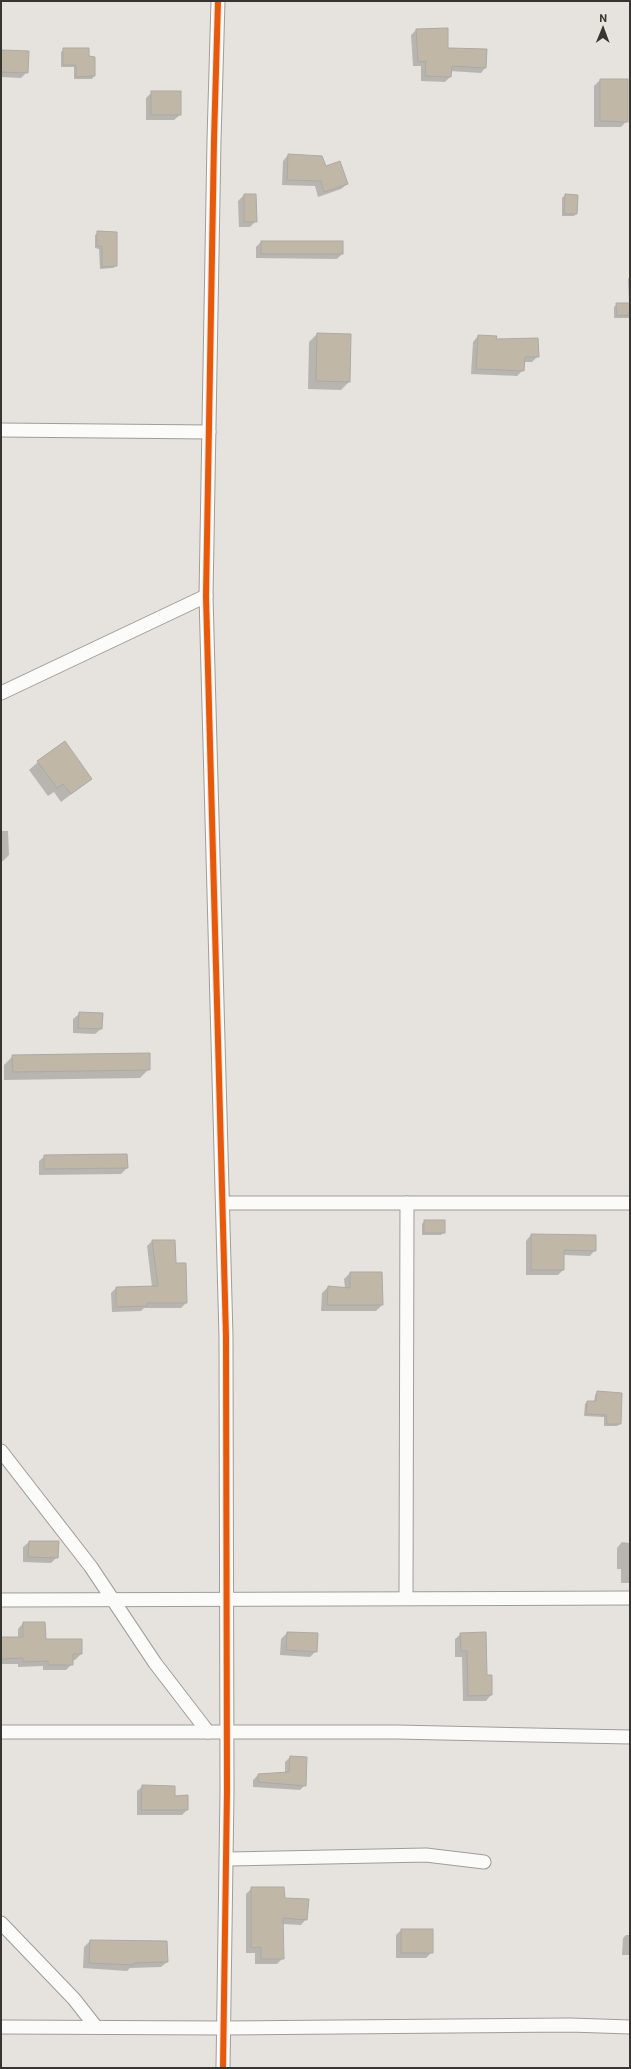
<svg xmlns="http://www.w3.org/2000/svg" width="631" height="2069" font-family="Roboto,sans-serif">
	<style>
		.shadow { fill: #0003 }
		.building { fill: #c0b7a6; stroke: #acaaa6 }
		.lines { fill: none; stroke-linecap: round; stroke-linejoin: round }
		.minor-casing { stroke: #9f9d99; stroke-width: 15 }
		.minor { stroke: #fbfbfa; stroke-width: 13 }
		.cycleway-casing { stroke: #e9e4db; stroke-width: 8 }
		.cycleway { stroke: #e8590c; stroke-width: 6 }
	</style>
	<rect width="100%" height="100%" fill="#e6e3de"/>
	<g class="shadow">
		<polygon points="447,29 447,49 485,68 481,73 450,71 450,77 445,82 421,81 421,66 413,66 411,35 416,30"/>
		<polygon points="64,49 88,57 94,76 92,79 74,79 74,67 61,67 61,52"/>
		<polygon points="1,51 27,72 21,78 1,77 1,88"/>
		<polygon points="600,80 627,121 621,127 594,127 594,86"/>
		<polygon points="152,92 180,115 174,120 146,120 146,98"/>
		<polygon points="288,155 347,184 341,189 318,197 315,186 282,185 283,161"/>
		<polygon points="244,195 256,221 250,227 239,227 238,201"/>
		<polygon points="565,195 576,214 574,216 562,216 562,198"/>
		<polygon points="98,232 116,266 113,268 100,269 99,249 95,248 95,235"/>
		<polygon points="261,242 342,254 337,259 256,258 256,247"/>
		<polygon points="630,277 630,318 614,318 614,307 617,304 629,304 628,279"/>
		<polygon points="317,334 349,382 341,390 308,389 309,342"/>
		<polygon points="478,336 495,340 538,356 532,362 523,362 523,370 517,376 471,374 473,342"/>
		<polygon points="38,762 91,779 61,802 54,792 48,796 29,770"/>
		<polygon points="1,831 8,831 9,855 3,861 1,861"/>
		<polygon points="79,1014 101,1029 95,1034 73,1033 73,1019"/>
		<polygon points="13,1056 149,1069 140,1078 4,1080 4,1065"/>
		<polygon points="45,1156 127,1168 121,1174 39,1175 39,1161"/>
		<polygon points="425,1221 444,1232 441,1235 422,1235 422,1224"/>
		<polygon points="531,1235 595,1250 590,1256 563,1255 563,1270 558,1275 526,1275 526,1241"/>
		<polygon points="152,1241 175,1264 186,1303 181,1308 144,1308 141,1311 112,1312 111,1293 116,1288 152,1287 147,1246"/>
		<polygon points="350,1273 382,1305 376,1311 321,1311 322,1293 328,1287 345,1288 344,1279"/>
		<polygon points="597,1392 620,1424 617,1426 604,1426 604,1417 584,1416 585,1404 587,1402 594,1402 595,1395"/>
		<polygon points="29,1542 57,1557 51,1563 23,1562 23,1547"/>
		<polygon points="622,1542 630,1543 630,1583 621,1583 621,1569 617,1569 617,1548"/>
		<polygon points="23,1623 45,1640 81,1654 75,1660 72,1660 72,1664 66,1670 43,1670 43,1666 18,1667 18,1664 1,1664 1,1638 18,1638 18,1629"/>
		<polygon points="287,1633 316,1651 310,1657 280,1655 281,1639"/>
		<polygon points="461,1634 486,1676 491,1695 486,1701 463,1701 462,1657 455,1657 455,1639"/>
		<polygon points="290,1757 305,1785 300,1790 253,1787 253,1780 258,1775 285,1773 285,1762"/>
		<polygon points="143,1786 174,1797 187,1810 182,1815 137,1815 137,1791"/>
		<polygon points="252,1888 284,1898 306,1919 301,1925 282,1924 283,1958 277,1964 255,1964 255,1953 246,1953 246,1894"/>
		<polygon points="401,1930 432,1952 426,1958 396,1958 396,1935"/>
		<polygon points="626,1935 630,1935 630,1955 622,1955 623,1938"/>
		<polygon points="90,1941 167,1962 161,1967 130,1968 127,1971 83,1968 84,1947"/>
	</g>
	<g class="building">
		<polygon points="448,28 448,48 487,49 486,68 452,66 451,77 425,76 426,61 418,62 416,29"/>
		<polygon points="63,48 89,48 89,56 95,57 95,76 76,77 76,65 63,65"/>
		<polygon points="1,50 29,51 28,73 1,72"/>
		<polygon points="600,79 628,79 628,122 600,121"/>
		<rect x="151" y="91" width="30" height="24"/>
		<polygon points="288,154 322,156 326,166 340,161 348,184 324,192 321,181 287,180"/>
		<polygon points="244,194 256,194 257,222 244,222"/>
		<polygon points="565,194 578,195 577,214 564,214"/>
		<polygon points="97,231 117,232 117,266 102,267 102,246 97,246"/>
		<rect x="261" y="241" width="82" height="13"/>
		<polygon points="616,303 630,303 630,315 617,316"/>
		<polygon points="317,333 351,334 350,382 316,381"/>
		<polygon points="478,335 497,336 496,339 538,338 539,357 525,357 524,371 476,369"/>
		<polygon points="65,741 92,779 71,794 63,784 57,788 37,761"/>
		<polygon points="79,1012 103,1013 102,1029 78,1028"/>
		<polygon points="150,1053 150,1070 13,1072 12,1055"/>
		<polygon points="127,1154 128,1168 44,1169 44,1155"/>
		<rect x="424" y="1220" width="21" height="13"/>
		<polygon points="531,1234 596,1235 596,1251 564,1250 564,1270 531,1270"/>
		<polygon points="152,1240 175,1240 176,1263 186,1263 187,1303 147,1303 147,1306 116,1307 116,1287 158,1286"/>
		<polygon points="350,1272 382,1272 383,1305 327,1305 328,1286 350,1288"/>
		<polygon points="597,1391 622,1393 621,1424 607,1424 606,1415 586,1414 587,1401 596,1401"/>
		<polygon points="29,1541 59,1541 58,1558 28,1557"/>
		<polygon points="23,1622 45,1622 46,1639 82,1639 82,1654 73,1654 73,1665 48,1665 48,1661 23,1662 23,1658 1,1659 1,1637 23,1637"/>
		<polygon points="287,1632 318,1633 317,1652 286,1650"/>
		<polygon points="486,1632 487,1675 492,1675 492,1695 468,1696 467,1651 461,1651 460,1633"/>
		<polygon points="290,1756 307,1757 306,1786 258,1782 258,1774 289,1772"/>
		<polygon points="142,1785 175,1786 175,1796 188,1795 188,1810 141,1810"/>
		<polygon points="251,1887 284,1887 285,1898 309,1899 307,1920 283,1918 284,1959 261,1959 261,1947 251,1948"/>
		<rect x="401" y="1929" width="32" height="24"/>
		<polygon points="90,1940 167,1941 168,1962 134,1963 134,1965 89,1963"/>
	</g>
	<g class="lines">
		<defs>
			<g id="minor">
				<polyline points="218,1 214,140 206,596 226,1337 227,1792 223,2068"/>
				<polyline points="1,430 209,432"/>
				<polyline points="1,693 206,596"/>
				<polyline points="223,1203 630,1203"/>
				<polyline points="1,1451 91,1567 155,1663 208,1732"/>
				<polyline points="406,1597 407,1203"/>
				<polyline points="1,1600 630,1598"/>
				<polyline points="1,1732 397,1732 630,1737"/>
				<polyline points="227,1859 426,1855 484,1862"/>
				<polyline points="1,1923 74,1999 96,2027"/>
				<polyline points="1,2027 223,2028 570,2025 630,2027"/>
			</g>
		</defs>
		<use href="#minor" class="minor-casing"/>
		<use href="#minor" class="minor"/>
		<defs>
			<polyline id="cycleway" points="218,1 214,140 206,596 226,1337 227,1792 223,2068"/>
		</defs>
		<use href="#cycleway" class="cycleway-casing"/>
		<use href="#cycleway" class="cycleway"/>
	</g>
	<rect width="631" height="2069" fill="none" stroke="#373532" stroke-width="4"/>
	<g transform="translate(603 28) rotate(1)" stroke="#e9e4db" stroke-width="3" paint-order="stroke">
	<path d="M0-3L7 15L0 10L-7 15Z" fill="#373532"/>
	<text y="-6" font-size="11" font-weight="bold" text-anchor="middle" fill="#373532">N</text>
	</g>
</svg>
